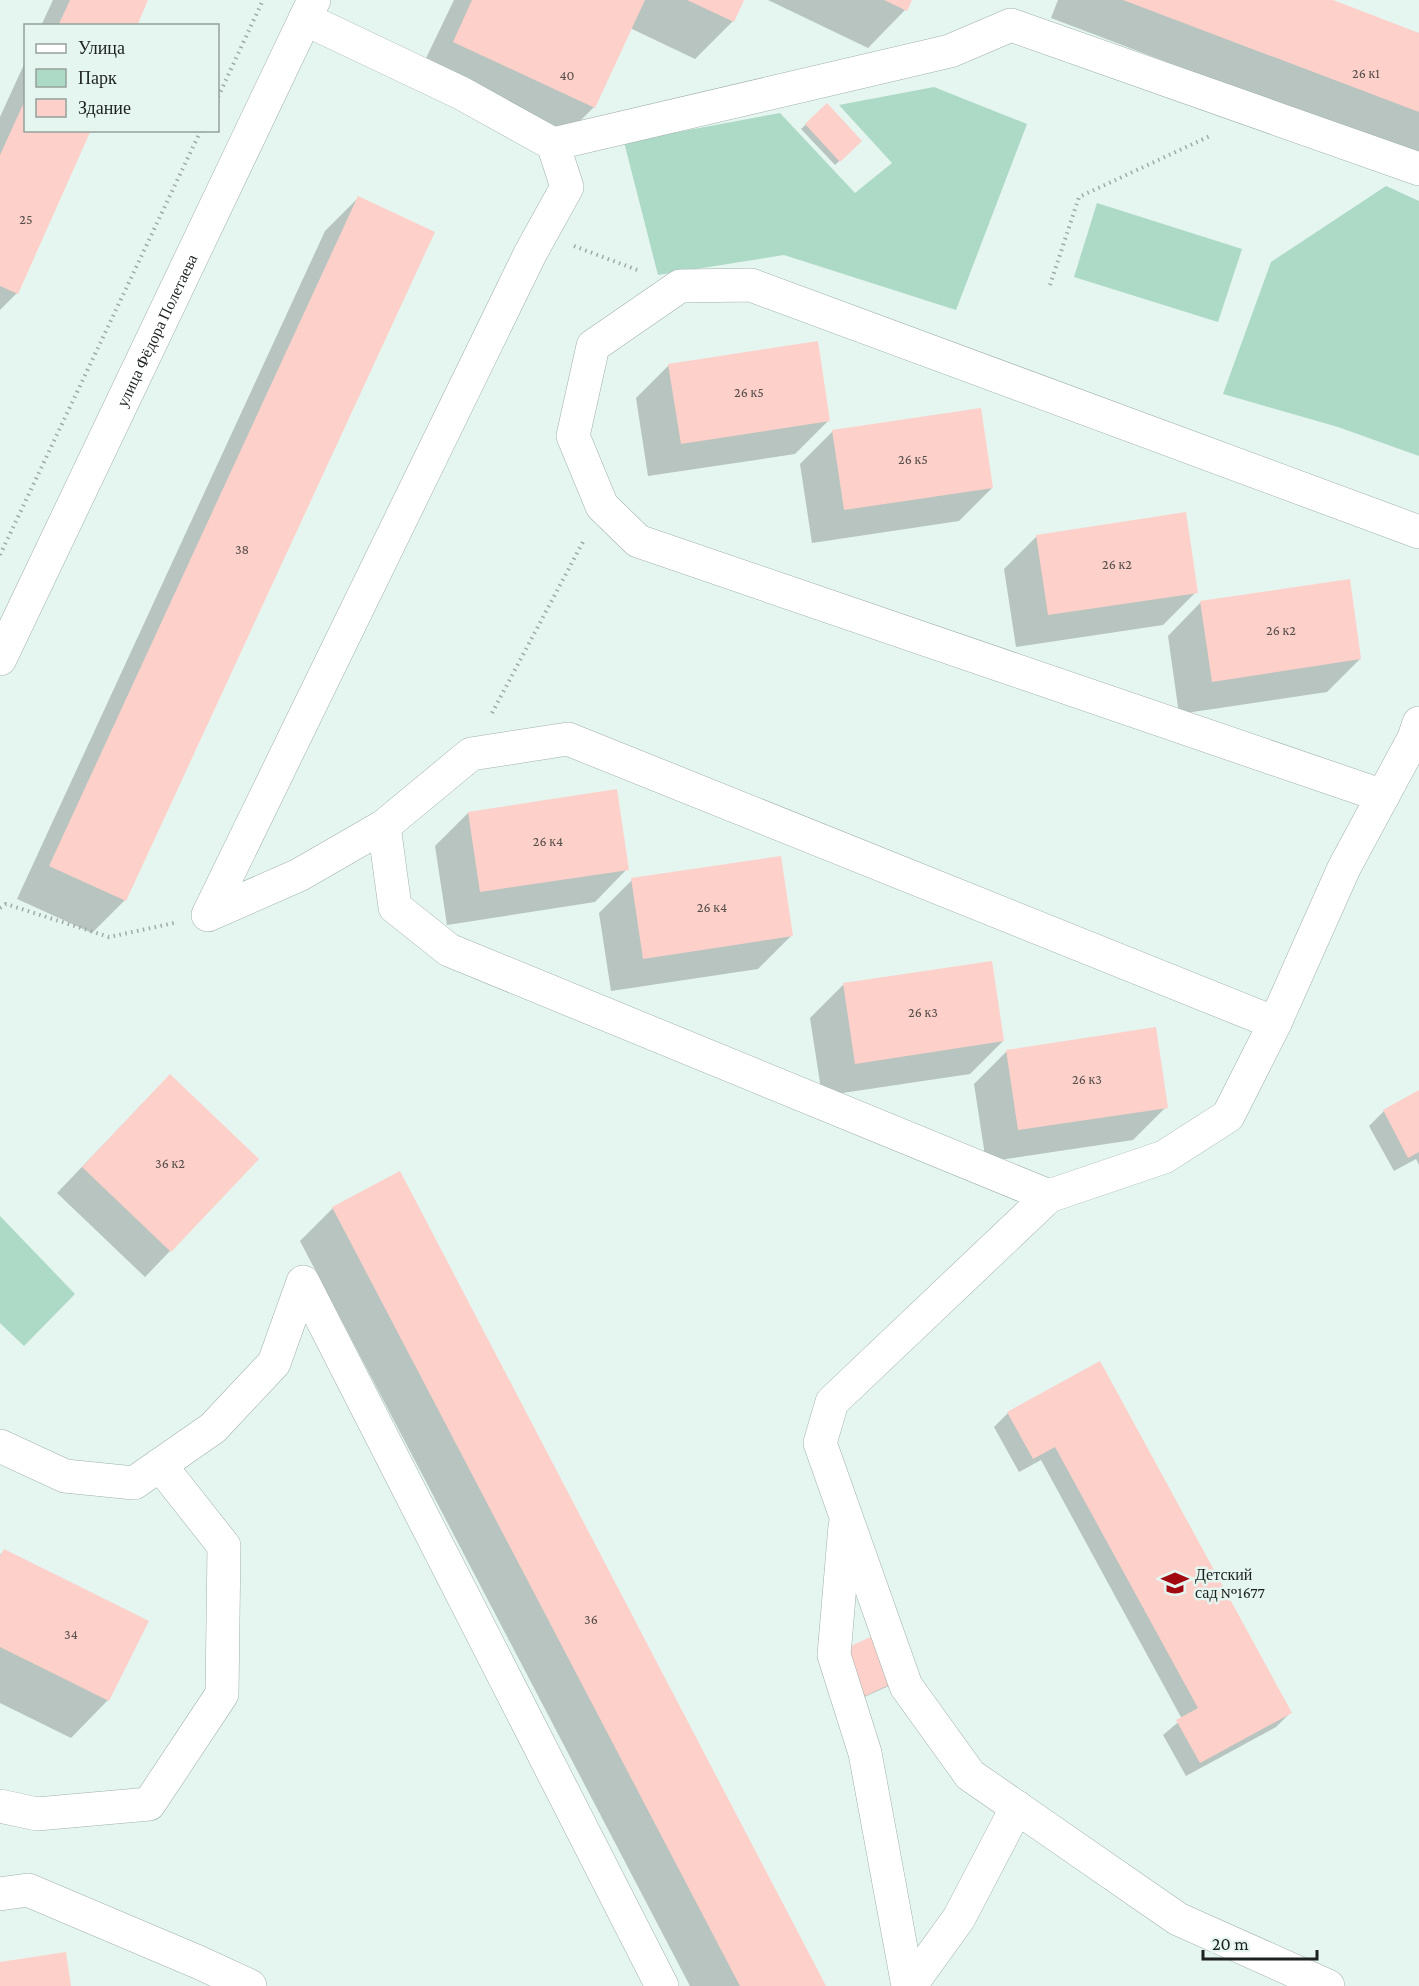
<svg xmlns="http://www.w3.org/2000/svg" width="1419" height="1986" font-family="'Crimson Pro',serif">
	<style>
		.green { fill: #add9c7 }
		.shadow { fill: #0003 }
		.building { fill: #fed0ca }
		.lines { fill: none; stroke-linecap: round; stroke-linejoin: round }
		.minor-casing { stroke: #a1b1aa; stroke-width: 34 }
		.major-casing { stroke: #a1b1aa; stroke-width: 34 }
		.path { stroke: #9faba7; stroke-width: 4; stroke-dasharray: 1.5 4.5; stroke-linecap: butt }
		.minor { stroke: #fff; stroke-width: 33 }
		.major { stroke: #fff; stroke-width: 33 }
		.labels { text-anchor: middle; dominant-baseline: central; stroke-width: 5; stroke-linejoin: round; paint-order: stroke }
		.number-label { font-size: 14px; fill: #554e4a }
		.street-label { font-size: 16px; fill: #1d2220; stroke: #e5f5ef }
		.poi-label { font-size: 16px; fill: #1d2220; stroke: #e5f5ef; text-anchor: start }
	</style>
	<rect width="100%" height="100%" fill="#e5f5ef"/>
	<g class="green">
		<polygon points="934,87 1027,124 956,310 784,255 658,275 624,142 780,113 855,193 892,163 839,105"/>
		<polygon points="1386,186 1419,201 1419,456 1338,427 1223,394 1271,262"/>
		<polygon points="1097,203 1242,249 1218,322 1074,277"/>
		<polygon points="0,1216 75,1294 24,1346 0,1323"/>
	</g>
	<g class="shadow">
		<polygon points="53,0 146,0 134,26 41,26"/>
		<polygon points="454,0 742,0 733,21 695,59 630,28 594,107 556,145 416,79"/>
		<polygon points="768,0 910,0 905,10 868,48"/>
		<polygon points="1058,0 1329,0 1419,34 1419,158 1051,18"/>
		<polygon points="26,60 26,130 17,293 0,310 0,117"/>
		<polygon points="827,105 860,141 835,165 801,129"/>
		<polygon points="358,198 125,900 92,933 17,899 325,231"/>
		<polygon points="669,365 828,421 795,454 648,476 636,398"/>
		<polygon points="833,431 992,488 959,521 812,543 800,464"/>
		<polygon points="1037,536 1196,592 1163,625 1016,647 1004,569"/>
		<polygon points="1200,603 1360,659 1327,692 1179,714 1168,636"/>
		<polygon points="468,813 627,869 595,902 447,925 435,846"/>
		<polygon points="632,880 791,936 758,969 611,991 599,913"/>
		<polygon points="843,985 1003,1041 970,1074 822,1096 810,1018"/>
		<polygon points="1007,1051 1166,1107 1133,1140 986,1162 974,1084"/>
		<polygon points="1419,1092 1419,1165 1416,1159 1394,1171 1369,1126 1384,1111"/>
		<polygon points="144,1102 170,1251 145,1277 57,1193"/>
		<polygon points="333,1208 825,1986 690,1986 300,1241"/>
		<polygon points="1100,1363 1290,1713 1276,1727 1186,1776 1163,1735 1182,1719 1041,1460 1019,1472 994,1427 1008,1413"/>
		<polygon points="4,1551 108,1700 71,1738 0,1703 0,1555"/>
		<polygon points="844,1650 891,1685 860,1699"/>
	</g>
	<g class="building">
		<polygon points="70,0 148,0 137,26 58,26"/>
		<polygon points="472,0 645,0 595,108 453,42"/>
		<polygon points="687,0 744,0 734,22"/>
		<polygon points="884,0 912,0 907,11"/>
		<polygon points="1123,0 1333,0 1419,33 1419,112"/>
		<polygon points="26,98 26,130 91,130 18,294 0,286 0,155"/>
		<polygon points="827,103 862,141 840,162 805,124"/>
		<polygon points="358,196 435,232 126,901 49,866"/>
		<polygon points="818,341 830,421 681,444 668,364"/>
		<polygon points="981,408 993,488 844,510 832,430"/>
		<polygon points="1186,512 1198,593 1048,615 1036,535"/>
		<polygon points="1350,579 1361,659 1212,682 1200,601"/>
		<polygon points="617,789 629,870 480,892 468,812"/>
		<polygon points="781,856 793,936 643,959 631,878"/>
		<polygon points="992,961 1004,1041 855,1064 843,983"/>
		<polygon points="1156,1027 1168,1108 1018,1130 1006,1050"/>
		<polygon points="170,1074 259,1159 171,1252 82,1167"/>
		<polygon points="1419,1090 1419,1152 1408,1158 1383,1110"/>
		<polygon points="400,1171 826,1986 740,1986 575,1671 332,1207"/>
		<polygon points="1100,1361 1292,1713 1200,1763 1176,1720 1198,1708 1055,1447 1033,1459 1007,1412"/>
		<polygon points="4,1549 149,1621 109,1701 0,1647 0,1556"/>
		<polygon points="875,1635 897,1681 865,1696 844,1649"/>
		<polygon points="66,1952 71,1986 0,1986 0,1962"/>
	</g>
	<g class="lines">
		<defs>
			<g id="minor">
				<polyline points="305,19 461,93 553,144 567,187 530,254 208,915 299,875 384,826"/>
				<polyline points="553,144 950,51 1011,25 1419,169"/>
				<polyline points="1383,796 638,541 602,506 573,436 593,346 680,286 751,285 1419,532"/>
				<polyline points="1049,1196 449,950 395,907 384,826 471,754 568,739 1275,1023"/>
				<polyline points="0,1446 65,1476 134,1483 213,1428 274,1363 303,1282 662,1986"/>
				<polyline points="845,1526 834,1655 865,1753 908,1986"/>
				<polyline points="0,1806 37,1814 149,1804 222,1694 224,1546 160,1465"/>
				<polyline points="0,1894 28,1890 198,1962 250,1986"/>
				<polyline points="910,1986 959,1918 1017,1807"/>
				<polyline points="1328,1986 1178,1919 970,1775 906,1686 820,1443 832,1402 1049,1196 1164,1157 1228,1116 1275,1023 1344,868 1414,738 1419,723"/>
			</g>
			<g id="major">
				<path id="s1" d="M0,659L314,0"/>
			</g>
		</defs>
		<use href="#minor" class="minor-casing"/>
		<use href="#major" class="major-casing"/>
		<g class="path">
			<polyline points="218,97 263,0"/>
			<polyline points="574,246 640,271"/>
			<polyline points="1050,285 1079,197 1212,135"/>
			<polyline points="0,555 201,130"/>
			<polyline points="492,713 584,540"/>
			<polyline points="0,908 6,904 109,937 174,923"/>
		</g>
		<use href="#minor" class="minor"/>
		<use href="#major" class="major"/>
	</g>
	<defs>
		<symbol id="school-bare" viewBox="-9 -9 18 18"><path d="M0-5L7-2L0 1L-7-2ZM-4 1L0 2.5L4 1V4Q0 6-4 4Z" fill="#a20810" stroke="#e5f5ef" stroke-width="2.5" paint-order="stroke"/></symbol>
	</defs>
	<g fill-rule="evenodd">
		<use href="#school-bare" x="1156" y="1564" width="38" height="38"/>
	</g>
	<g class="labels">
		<g class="number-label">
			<text x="1366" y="73">26 к1</text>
			<text x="567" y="75">40</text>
			<text x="26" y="219">25</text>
			<text x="749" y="392">26 к5</text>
			<text x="913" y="459">26 к5</text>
			<text x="242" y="549">38</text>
			<text x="1117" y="564">26 к2</text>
			<text x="1281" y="630">26 к2</text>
			<text x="548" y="841">26 к4</text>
			<text x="712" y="907">26 к4</text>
			<text x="923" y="1012">26 к3</text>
			<text x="1087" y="1079">26 к3</text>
			<text x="170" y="1163">36 к2</text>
			<text x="591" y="1619">36</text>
			<text x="71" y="1634">34</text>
		</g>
		<g class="street-label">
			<text stroke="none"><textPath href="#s1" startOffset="364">улица Фёдора Полетаева</textPath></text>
		</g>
		<g class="poi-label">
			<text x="1195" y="1574">Детский<tspan x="1195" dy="18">сад №1677</tspan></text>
		</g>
	</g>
	<rect x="24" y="24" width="195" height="108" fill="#e5f5ef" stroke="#95a19c" stroke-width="1.5"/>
	<rect x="36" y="44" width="30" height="9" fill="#ffffff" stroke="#95a19c" stroke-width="1.5"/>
	<text x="78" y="54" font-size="18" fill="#1d2220">Улица</text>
	<rect x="36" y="69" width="30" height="18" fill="#add9c7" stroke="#95a19c" stroke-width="1.5"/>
	<text x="78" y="84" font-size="18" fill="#1d2220">Парк</text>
	<rect x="36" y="99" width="30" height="18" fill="#fed0ca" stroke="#95a19c" stroke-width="1.5"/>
	<text x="78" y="114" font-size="18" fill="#1d2220">Здание</text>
	<path d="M1203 1950v9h114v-9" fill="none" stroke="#1d2220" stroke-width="3"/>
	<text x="1212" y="1950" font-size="18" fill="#1d2220" stroke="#e5f5ef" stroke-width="4.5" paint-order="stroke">20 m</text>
</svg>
